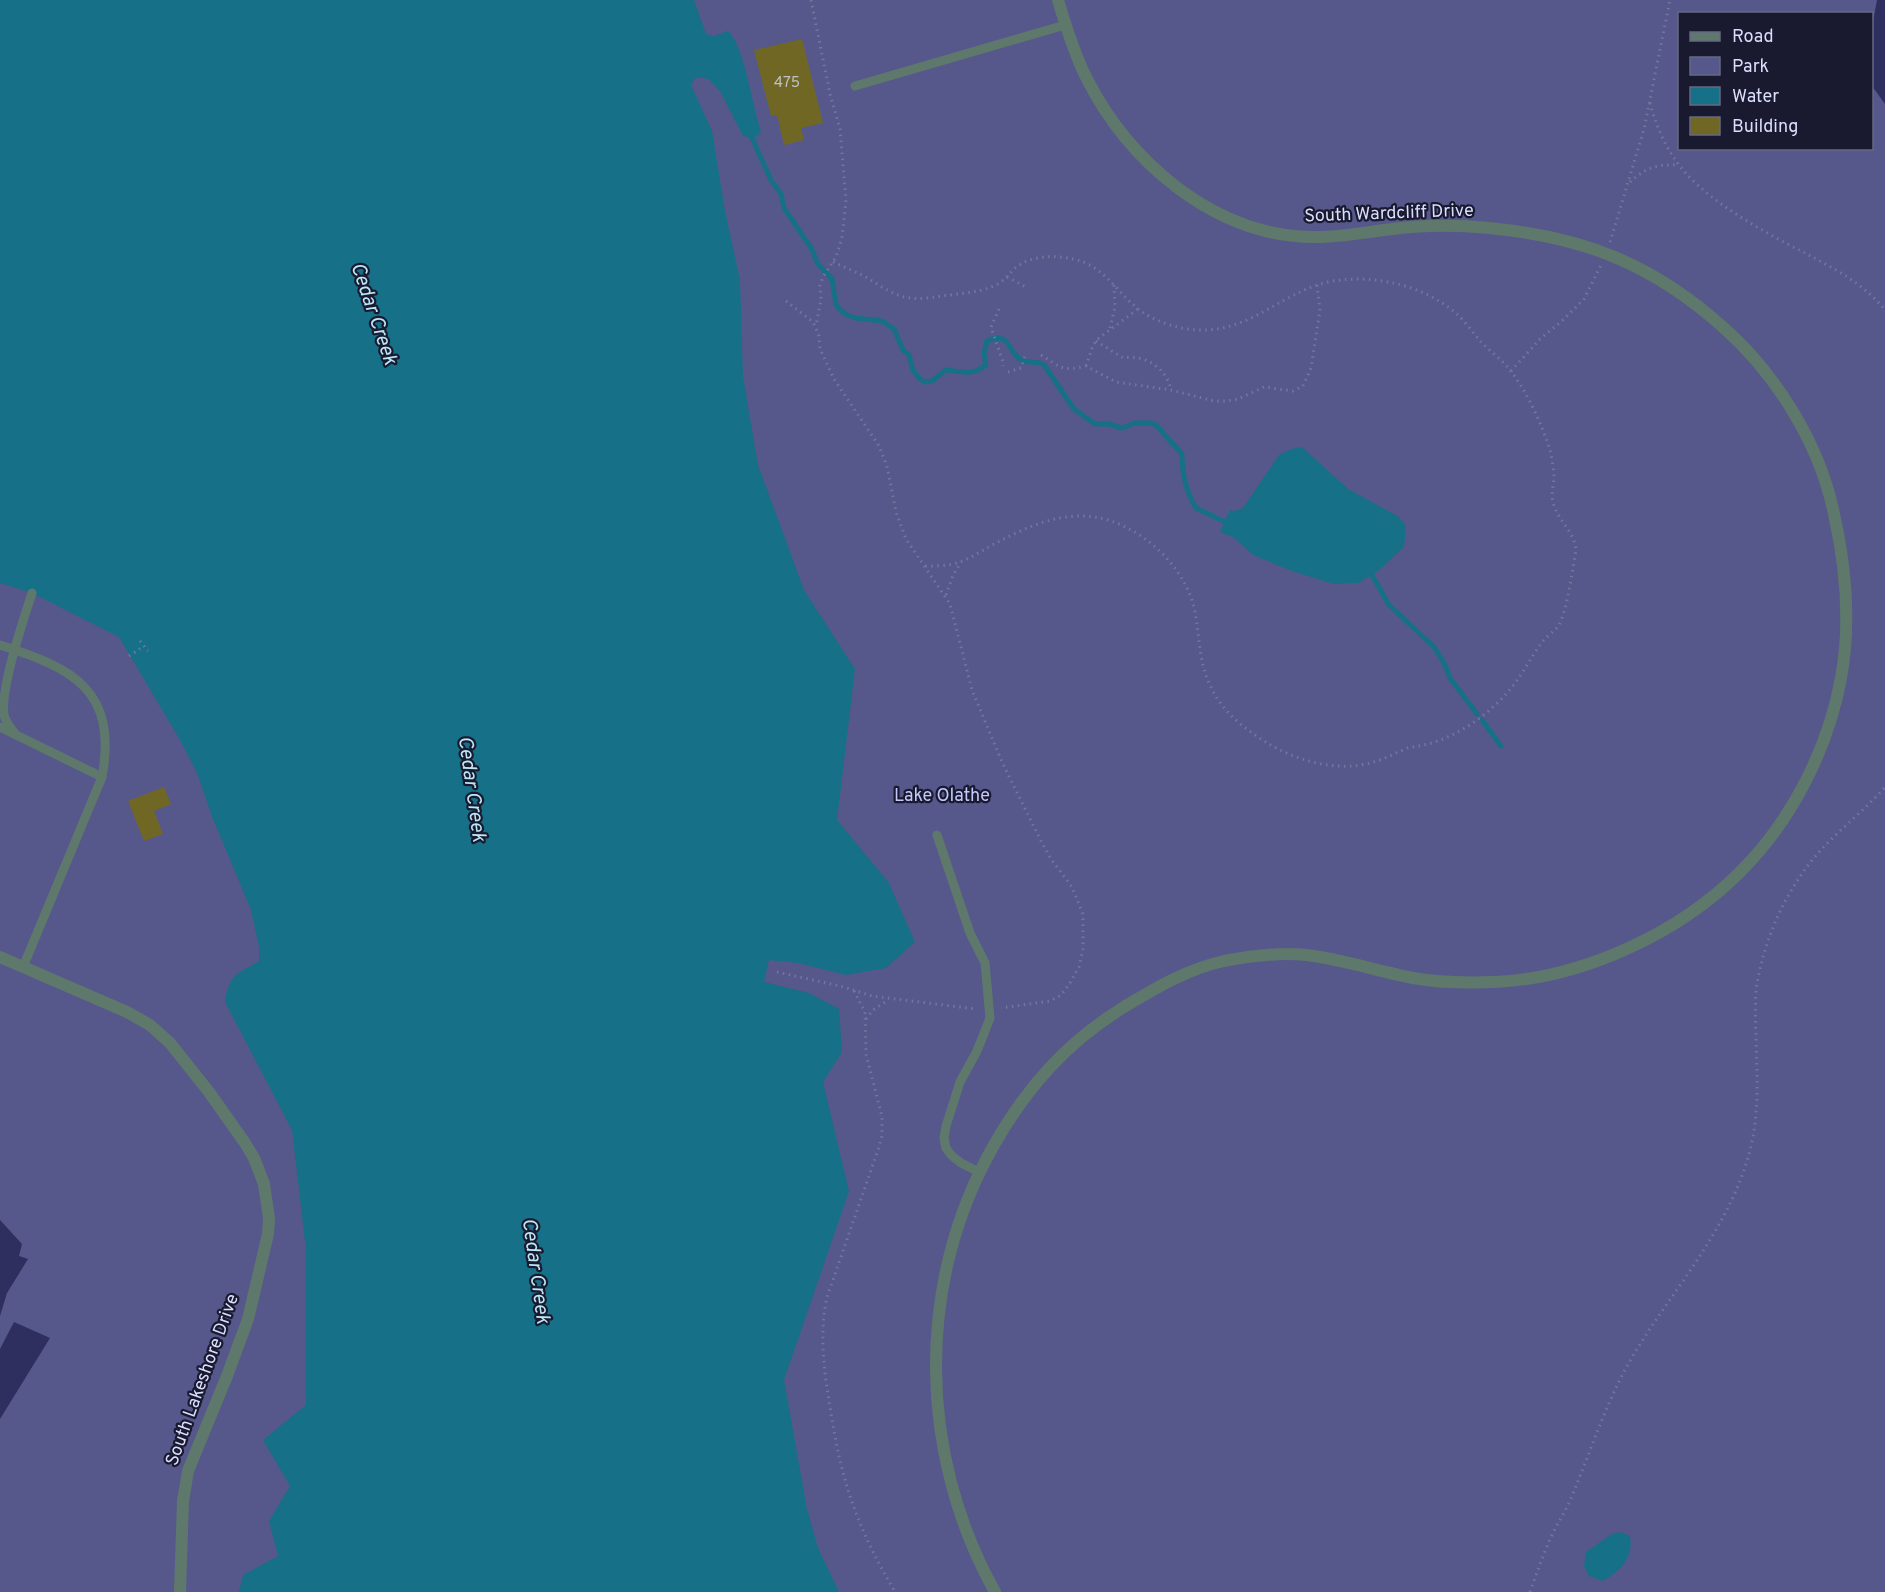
<svg xmlns="http://www.w3.org/2000/svg" width="1885" height="1592" font-family="Overpass,sans-serif">
	<style>
		.green { fill: #56588b }
		.water { fill: #157088 }
		.lines { fill: none; stroke-linecap: round; stroke-linejoin: round }
		.stream { stroke: #157088; stroke-width: 5 }
		.building { fill: #706725 }
		.path { stroke: #74759f; stroke-width: 3; stroke-dasharray: 1.5 4.5; stroke-linecap: butt }
		.service { stroke: #5e796b; stroke-width: 9 }
		.minor { stroke: #5e796b; stroke-width: 12 }
		.labels { text-anchor: middle; dominant-baseline: central; stroke-width: 4.5; stroke-linejoin: round; paint-order: stroke }
		.number-label { font-size: 15px; fill: #c0c0c6 }
		.street-label { font-size: 18px; fill: #daddfc; stroke: #191a30 }
		.park-label { font-size: 18px; fill: #c4c8fb; stroke: #191a30 }
		.water-label { font-size: 20px; font-style: italic; fill: #bee7f5; stroke: #191a30 }
	</style>
	<rect width="100%" height="100%" fill="#2e2e5f"/>
	<polygon class="green" points="0,0 1877,0 1872,27 1872,14 1680,14 1680,148 1872,148 1872,86 1885,104 1885,1592 0,1592 0,1419 50,1338 14,1322 0,1349 0,1316 7,1293 28,1259 19,1256 22,1244 0,1220"/>
	<g class="water">
		<path d="M0,0H694L706,34L714,36L728,31C745,46 752,107 761,131L758,136L751,138L743,136L721,93L709,79L696,77L691,85L712,131L725,211L740,280L743,377L758,465L804,590L855,669L837,820L889,883L915,942L886,968L846,975L798,963L769,960L764,982L809,993L839,1009L842,1052L823,1082L849,1191L784,1380L807,1509L818,1548L839,1592H239L243,1575L278,1556L269,1521L290,1486L263,1440L306,1405V1250L292,1130L225,1002C229,974 236,975 259,961V947L251,910L213,819L197,773L180,740L119,637L32,593L0,583Z"/>
		<polygon points="1302,447 1348,489 1399,517 1406,526 1404,547 1378,571 1358,583 1334,584 1292,571 1253,555 1235,538 1220,532 1230,510 1235,511 1243,508 1279,455 1291,449"/>
		<path d="M1620,1532L1630,1536C1634,1558 1620,1571 1603,1581L1589,1576L1584,1566L1586,1552L1612,1534Z"/>
	</g>
	<g class="lines">
		<g class="stream">
			<path d="M752,138L771,180L781,194L784,208L811,248L818,264L832,279L836,304L840,310L847,315L856,318L882,321L894,329L903,350L909,355L913,370L919,378L925,382L932,381L946,370C963,371 969,377 986,365L984,354L987,341C1012,331 1006,351 1021,360C1029,364 1035,360 1044,365L1074,409L1095,424H1108L1122,428L1135,423H1151L1156,425L1182,454C1182,472 1186,492 1196,508L1225,522"/>
			<polyline points="1372,575 1389,605 1434,647 1444,663 1450,678 1477,714"/>
			<polyline points="1482,720 1501,746"/>
		</g>
	</g>
	<g class="building">
		<polygon points="802,39 823,123 801,128 804,140 784,145 777,115 771,116 754,50"/>
		<polygon points="164,787 171,804 154,811 163,834 144,841 128,801"/>
	</g>
	<g class="lines">
		<g class="path">
			<polyline points="811,0 830,94 840,129 846,200 842,238 836,257 823,277 820,285 821,299 816,326"/>
			<path d="M1650,103C1655,122 1663,142 1674,158C1699,197 1762,231 1803,252C1833,268 1863,283 1885,310"/>
			<path d="M1630,182C1645,168 1657,164 1678,165"/>
			<polyline points="1610,242 1644,129 1670,0"/>
			<path d="M833,262C842,266 851,270 860,274C876,282 893,297 911,298C924,300 937,296 950,295C966,293 981,292 996,285C1004,281 1008,275 1014,269C1030,255 1053,255 1073,259C1103,265 1115,290 1137,308C1152,321 1180,330 1200,330C1254,331 1283,290 1333,281C1376,274 1427,286 1459,316C1467,324 1474,334 1481,342C1490,351 1501,359 1509,369C1526,389 1542,425 1550,450C1552,459 1554,470 1554,479C1553,487 1551,494 1553,502C1557,520 1574,531 1576,549C1573,568 1567,610 1559,625C1555,631 1548,635 1543,641C1530,658 1521,678 1506,694C1487,715 1462,733 1435,742C1426,745 1417,746 1408,748C1395,753 1383,760 1370,763C1337,772 1298,761 1269,744C1246,730 1222,712 1211,687C1198,662 1200,634 1194,607C1184,568 1149,534 1111,521C1070,507 1030,525 994,544C983,550 973,557 962,561C951,566 937,566 925,566"/>
			<polyline points="1007,277 1026,287"/>
			<polyline points="786,301 813,322 819,336 820,349 834,379 879,446 887,466 896,512 906,539 950,604 972,690 1002,762 1040,839 1051,859 1072,887 1083,914 1083,949 1079,967 1070,983 1061,995 1050,1001 1001,1008"/>
			<polyline points="999,309 991,327 1003,362 1003,366"/>
			<polyline points="1110,328 1115,307 1114,285"/>
			<path d="M1096,341L1123,358C1144,354 1167,368 1171,390"/>
			<path d="M1041,355C1061,367 1061,372 1086,366L1116,382L1171,390L1214,401H1227L1238,399L1264,387L1293,391L1303,386L1311,368L1320,310L1317,285"/>
			<polyline points="1086,366 1093,345 1099,338 1138,309"/>
			<polyline points="1511,371 1540,339 1562,321 1584,299 1601,265"/>
			<polyline points="1008,372 1021,368 1025,356"/>
			<polyline points="946,595 953,575 961,562"/>
			<polyline points="140,641 148,651"/>
			<polyline points="129,656 144,646"/>
			<polyline points="777,972 840,986 872,996 976,1009"/>
			<path d="M854,991L865,1012L866,1054L882,1117V1136L878,1150L827,1297C819,1333 824,1371 830,1407C841,1480 857,1528 895,1592"/>
			<polyline points="866,1019 873,1010 888,1000"/>
			<path d="M1530,1592C1537,1572 1544,1552 1553,1533C1559,1520 1567,1509 1572,1496C1592,1448 1607,1399 1634,1354C1674,1288 1728,1230 1749,1154C1764,1101 1753,1044 1756,990C1763,941 1786,889 1819,852C1840,829 1865,810 1885,787"/>
		</g>
		<g class="service">
			<polyline points="855,86 1065,25"/>
			<path d="M0,645C73,668 118,690 102,777L0,727"/>
			<path d="M16,735C12,729 6,723 4,715C0,689 23,621 32,593"/>
			<polyline points="937,835 970,933 985,963 990,1018 977,1051 960,1082 946,1126 944,1138 946,1148 951,1155 961,1163 979,1172"/>
			<polyline points="23,967 102,777"/>
		</g>
		<g class="minor">
			<polyline points="0,957 127,1012 150,1025 170,1043 209,1092 245,1143 254,1158 264,1184 269,1218 268,1234 248,1319 227,1376 188,1471 183,1501 180,1592"/>
			<path d="M995,1592C918,1454 915,1283 994,1145C1027,1087 1067,1042 1124,1007C1156,988 1187,969 1224,961C1250,956 1279,952 1306,955C1342,959 1377,971 1413,978C1440,983 1468,983 1495,982C1583,978 1680,933 1741,871C1792,820 1828,749 1841,678C1851,624 1846,568 1834,514C1820,445 1777,375 1724,328C1653,264 1584,237 1489,228C1457,225 1424,225 1393,229C1365,232 1338,238 1311,237C1213,235 1128,161 1086,77C1074,53 1066,27 1058,0"/>
		</g>
	</g>
	<g class="labels">
		<g class="number-label">
			<text x="787" y="83">475</text>
		</g>
		<g class="street-label">
			<text transform="translate(1389 214) rotate(-2)">South Wardcliff Drive</text>
			<text transform="translate(203 1380) rotate(-70)">South Lakeshore Drive</text>
		</g>
		<g class="park-label">
			<text x="942" y="796">Lake Olathe</text>
		</g>
		<g class="water-label">
			<text transform="translate(373 314) rotate(71)">Cedar Creek</text>
			<text transform="translate(471 789) rotate(82)">Cedar Creek</text>
			<text transform="translate(535 1271) rotate(82)">Cedar Creek</text>
		</g>
	</g>
	<rect x="1678" y="12" width="195" height="138" fill="#191a30" stroke="#666882" stroke-width="1.5"/>
	<rect x="1690" y="32" width="30" height="9" fill="#5e796b" stroke="#666882" stroke-width="1.5"/>
	<text x="1732" y="42" font-size="18" fill="#daddfc">Road</text>
	<rect x="1690" y="57" width="30" height="18" fill="#56588b" stroke="#666882" stroke-width="1.5"/>
	<text x="1732" y="72" font-size="18" fill="#daddfc">Park</text>
	<rect x="1690" y="87" width="30" height="18" fill="#157088" stroke="#666882" stroke-width="1.5"/>
	<text x="1732" y="102" font-size="18" fill="#daddfc">Water</text>
	<rect x="1690" y="117" width="30" height="18" fill="#706725" stroke="#666882" stroke-width="1.5"/>
	<text x="1732" y="132" font-size="18" fill="#daddfc">Building</text>
</svg>
